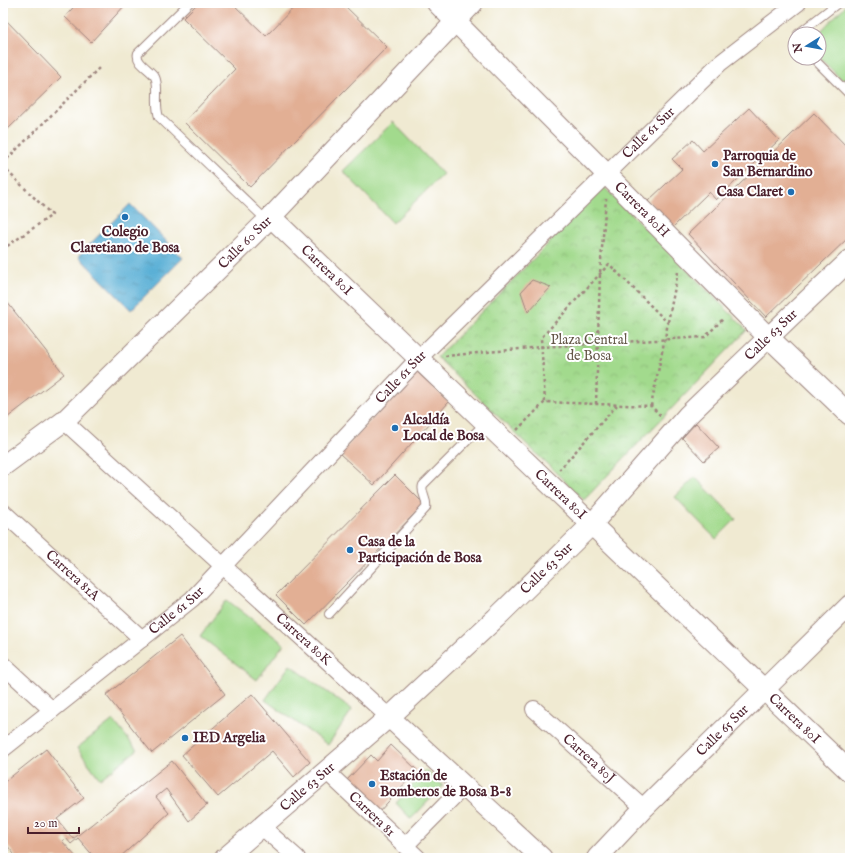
<svg xmlns="http://www.w3.org/2000/svg" width="853" height="861" font-family="'IM FELL English',serif">
	<style>
		.park { fill: url(#park-crowns); stroke: #767c5c }
		.pitch { fill: #a2da8d; stroke: #767c5c }
		.water { fill: url(#water-ripples); stroke: #526780 }
		.building { fill: #e2af94 }
		.lines { fill: none; stroke-linecap: round; stroke-linejoin: round }
		.service-casing { stroke: #9d847e; stroke-width: 10 }
		.minor-casing { stroke: #9d847e; stroke-width: 18 }
		.tertiary-casing { stroke: #9d847e; stroke-width: 22 }
		.path { stroke: #9d847e; stroke-width: 2.5; stroke-dasharray: 3 3; stroke-linecap: butt }
		.service { stroke: #fff; stroke-width: 8 }
		.minor { stroke: #fff; stroke-width: 16 }
		.tertiary { stroke: #fff; stroke-width: 20 }
		.poi-dot { fill: #1f6fb2; stroke: #fff; stroke-width: 1.5 }
		.labels { text-anchor: middle; dominant-baseline: central; stroke-width: 4; stroke-linejoin: round; paint-order: stroke }
		.street-label { font-size: 14px; fill: #4a1f2b; stroke: #fff }
		.poi-label { font-size: 14px; font-weight: bold; fill: #4a1f2b; stroke: #fff; text-anchor: start }
		.park-label { font-size: 14px; fill: #645748; stroke: #fff }
	</style>
	<defs>
		<pattern id="park-crowns" width="20" height="18" patternUnits="userSpaceOnUse"><rect width="20" height="18" fill="#a2da8d"/><path d="M2 6a3 3 0 1 1 6 0M12 15a3 3 0 1 1 6 0" fill="none" stroke="#8dbb7a"/></pattern>
		<pattern id="water-ripples" width="26" height="14" patternUnits="userSpaceOnUse"><rect width="26" height="14" fill="#59afd5"/><path d="M2 4q2-2 4 0t4 0M15 11q2-2 4 0t4 0" fill="none" stroke="#4c8ead"/></pattern>
	</defs>
	<rect width="100%" height="100%" fill="#fff"/>
	<filter id="ink" filterUnits="userSpaceOnUse"><feTurbulence type="fractalNoise" baseFrequency=".025" numOctaves="2"/><feDisplacementMap in="SourceGraphic" scale="8" xChannelSelector="R" yChannelSelector="G"/><feConvolveMatrix kernelMatrix="1 2 1 2 8 2 1 2 1" color-interpolation-filters="sRGB"/></filter>
	<filter id="wash" filterUnits="userSpaceOnUse"><feTurbulence type="fractalNoise" baseFrequency=".012" numOctaves="4" result="noise"/><feDisplacementMap in="SourceGraphic" scale="16" xChannelSelector="R" yChannelSelector="G"/><feGaussianBlur stdDeviation="0.9" result="paint"/><feColorMatrix in="noise" values="0 0 0 0 0 0 0 0 0 0 0 0 0 0 0 0 0 1.4 0 .05"/><feComposite in="paint" operator="in"/></filter>
	<g filter="url(#wash)">
		<rect width="100%" height="100%" fill="#f0ead2"/>
		<polygon class="park" points="604,187 747,330 584,500 437,357"/>
		<g class="pitch">
			<polygon points="848,3 850,3 850,88 819,57 818,34"/>
			<polygon points="393,122 443,174 393,223 343,171"/>
			<polygon points="695,477 736,519 716,539 675,497"/>
			<polygon points="227,600 284,644 257,680 200,636"/>
			<polygon points="290,665 352,710 328,745 265,700"/>
			<polygon points="113,720 137,750 100,779 77,748"/>
			<polygon points="426,770 443,786 411,819 396,803"/>
		</g>
		<polygon class="water" points="130,204 183,258 131,310 78,256"/>
		<g id="blocks">
			<g class="building">
				<polygon points="77,3 127,3 91,42 65,17"/>
				<polygon points="198,3 232,3 266,36 298,3 342,3 387,47 250,187 184,122 235,69 183,18"/>
				<polygon points="3,17 61,77 3,134"/>
				<polygon points="749,108 779,140 716,200 709,192 672,228 648,201 682,169 672,159 693,140 703,151"/>
				<polygon points="814,113 850,150 850,236 766,317 688,234"/>
				<polygon points="532,280 551,287 528,312 521,292"/>
				<polygon points="3,297 64,374 3,421"/>
				<polygon points="416,371 449,402 374,485 340,454"/>
				<polygon points="696,423 719,448 704,461 682,438"/>
				<polygon points="395,475 424,504 306,625 276,595"/>
				<polygon points="180,636 225,694 152,753 106,695"/>
				<polygon points="252,694 310,762 294,777 272,751 218,797 182,755"/>
				<polygon points="391,745 417,770 378,813 345,782 371,755 377,761"/>
				<polygon points="46,749 84,798 57,819 73,839 172,761 207,805 189,821 166,789 156,797 169,813 119,858 95,858 78,838 71,844 66,838 62,841 77,858 17,858 3,840 3,783"/>
			</g>
		</g>
	</g>
	<g filter="url(#ink)">
		<use href="#blocks" fill-opacity="0" stroke="#9d847e" stroke-width="1"/>
		<g class="lines">
			<defs>
				<g id="service">
					<path d="M189,3L138,53C135,63 150,69 155,77C160,87 154,103 159,117L261,215"/>
					<polyline points="798,34 838,3"/>
					<polyline points="813,58 850,95"/>
					<path d="M329,614L426,508C428,499 420,493 423,485L485,423"/>
				</g>
				<g id="minor">
					<path id="s1" d="M64,421L389,717"/>
					<path id="s2" d="M3,512L142,639"/>
					<polyline points="3,665 52,710"/>
					<path id="s3" d="M534,709L644,808"/>
					<path id="s4" d="M3,749L192,599L419,358L719,64L798,3"/>
					<path id="s5" d="M326,771L418,858"/>
					<polyline points="261,826 297,858"/>
					<polyline points="405,846 464,786"/>
				</g>
				<g id="tertiary">
					<path id="s6" d="M437,3L761,330L850,415"/>
					<path id="s7" d="M271,217L850,772"/>
					<path id="s8" d="M3,466L64,421L271,217L473,3"/>
					<polyline points="389,717 542,858"/>
					<path id="s9" d="M225,858L396,711L496,618L592,524L687,416L797,310L850,260"/>
					<path id="s10" d="M597,858L644,808L850,605"/>
				</g>
			</defs>
			<use href="#service" class="service-casing"/>
			<use href="#minor" class="minor-casing"/>
			<use href="#tertiary" class="tertiary-casing"/>
			<g class="path">
				<polyline points="3,163 101,66"/>
				<polyline points="3,167 52,215 3,249"/>
				<polyline points="668,322 678,272"/>
				<polyline points="445,356 541,347 705,337 724,318"/>
				<polyline points="545,402 541,338 609,264 668,323 651,406"/>
				<polyline points="596,404 600,273 606,199"/>
				<polyline points="517,430 545,402 651,406 662,417"/>
				<polyline points="559,470 617,405"/>
			</g>
			<use href="#service" class="service"/>
			<use href="#minor" class="minor"/>
			<use href="#tertiary" class="tertiary"/>
		</g>
	</g>
	<g class="poi-dot">
		<circle cx="715" cy="164" r="4"/>
		<circle cx="791" cy="192" r="4"/>
		<circle cx="125" cy="217" r="4"/>
		<circle cx="395" cy="428" r="4"/>
		<circle cx="350" cy="550" r="4"/>
		<circle cx="185" cy="738" r="4"/>
		<circle cx="372" cy="784" r="4"/>
	</g>
	<g class="labels">
		<g class="street-label">
			<text stroke="none"><textPath href="#s4" startOffset="894">Calle 61 Sur</textPath></text>
			<text stroke="none"><textPath href="#s6" startOffset="291">Carrera 80H</textPath></text>
			<text stroke="none"><textPath href="#s8" startOffset="330">Calle 60 Sur</textPath></text>
			<text stroke="none"><textPath href="#s7" startOffset="77">Carrera 80I</textPath></text>
			<text stroke="none"><textPath href="#s9" startOffset="757">Calle 63 Sur</textPath></text>
			<text stroke="none"><textPath href="#s4" startOffset="546">Calle 61 Sur</textPath></text>
			<text stroke="none"><textPath href="#s7" startOffset="401">Carrera 80I</textPath></text>
			<text stroke="none"><textPath href="#s9" startOffset="433">Calle 63 Sur</textPath></text>
			<text stroke="none"><textPath href="#s2" startOffset="94">Carrera 81A</textPath></text>
			<text stroke="none"><textPath href="#s4" startOffset="222">Calle 61 Sur</textPath></text>
			<text stroke="none"><textPath href="#s1" startOffset="324">Carrera 80K</textPath></text>
			<text stroke="none"><textPath href="#s7" startOffset="725">Carrera 80I</textPath></text>
			<text stroke="none"><textPath href="#s10" startOffset="179">Calle 65 Sur</textPath></text>
			<text stroke="none"><textPath href="#s3" startOffset="74">Carrera 80J</textPath></text>
			<text stroke="none"><textPath href="#s9" startOffset="109">Calle 63 Sur</textPath></text>
			<text stroke="none"><textPath href="#s5" startOffset="63">Carrera 81</textPath></text>
		</g>
		<g class="poi-label">
			<text x="723" y="156">Parroquia de<tspan x="723" dy="16">San Bernardino</tspan></text>
			<text x="783" y="192" text-anchor="end">Casa Claret</text>
			<text x="125" y="232" text-anchor="middle">Colegio<tspan x="125" dy="16">Claretiano de Bosa</tspan></text>
			<text x="403" y="420">Alcaldía<tspan x="403" dy="16">Local de Bosa</tspan></text>
			<text x="358" y="542">Casa de la<tspan x="358" dy="16">Participación de Bosa</tspan></text>
			<text x="193" y="738">IED Argelia</text>
			<text x="380" y="776">Estación de<tspan x="380" dy="16">Bomberos de Bosa B-8</tspan></text>
		</g>
		<g class="park-label">
			<text x="589" y="340">Plaza Central<tspan x="589" dy="16">de Bosa</tspan></text>
		</g>
	</g>
	<rect width="853" height="861" fill="none" stroke="#fff" stroke-width="16"/>
	<g transform="translate(807 46) rotate(259)"><circle r="19" fill="#ffffff" stroke="#b7a5aa"/>
	<path d="M0-3L7 15L0 10L-7 15Z" fill="#1f6fb2"/>
	<text y="-6" font-size="11" font-weight="bold" text-anchor="middle" fill="#4a1f2b">N</text>
	</g>
	<path d="M28 827v6h51v-6" fill="none" stroke="#4a1f2b" stroke-width="2"/>
	<text x="34" y="827" font-size="12" fill="#4a1f2b" stroke="#ffffff" stroke-width="3" paint-order="stroke">20 m</text>
</svg>
